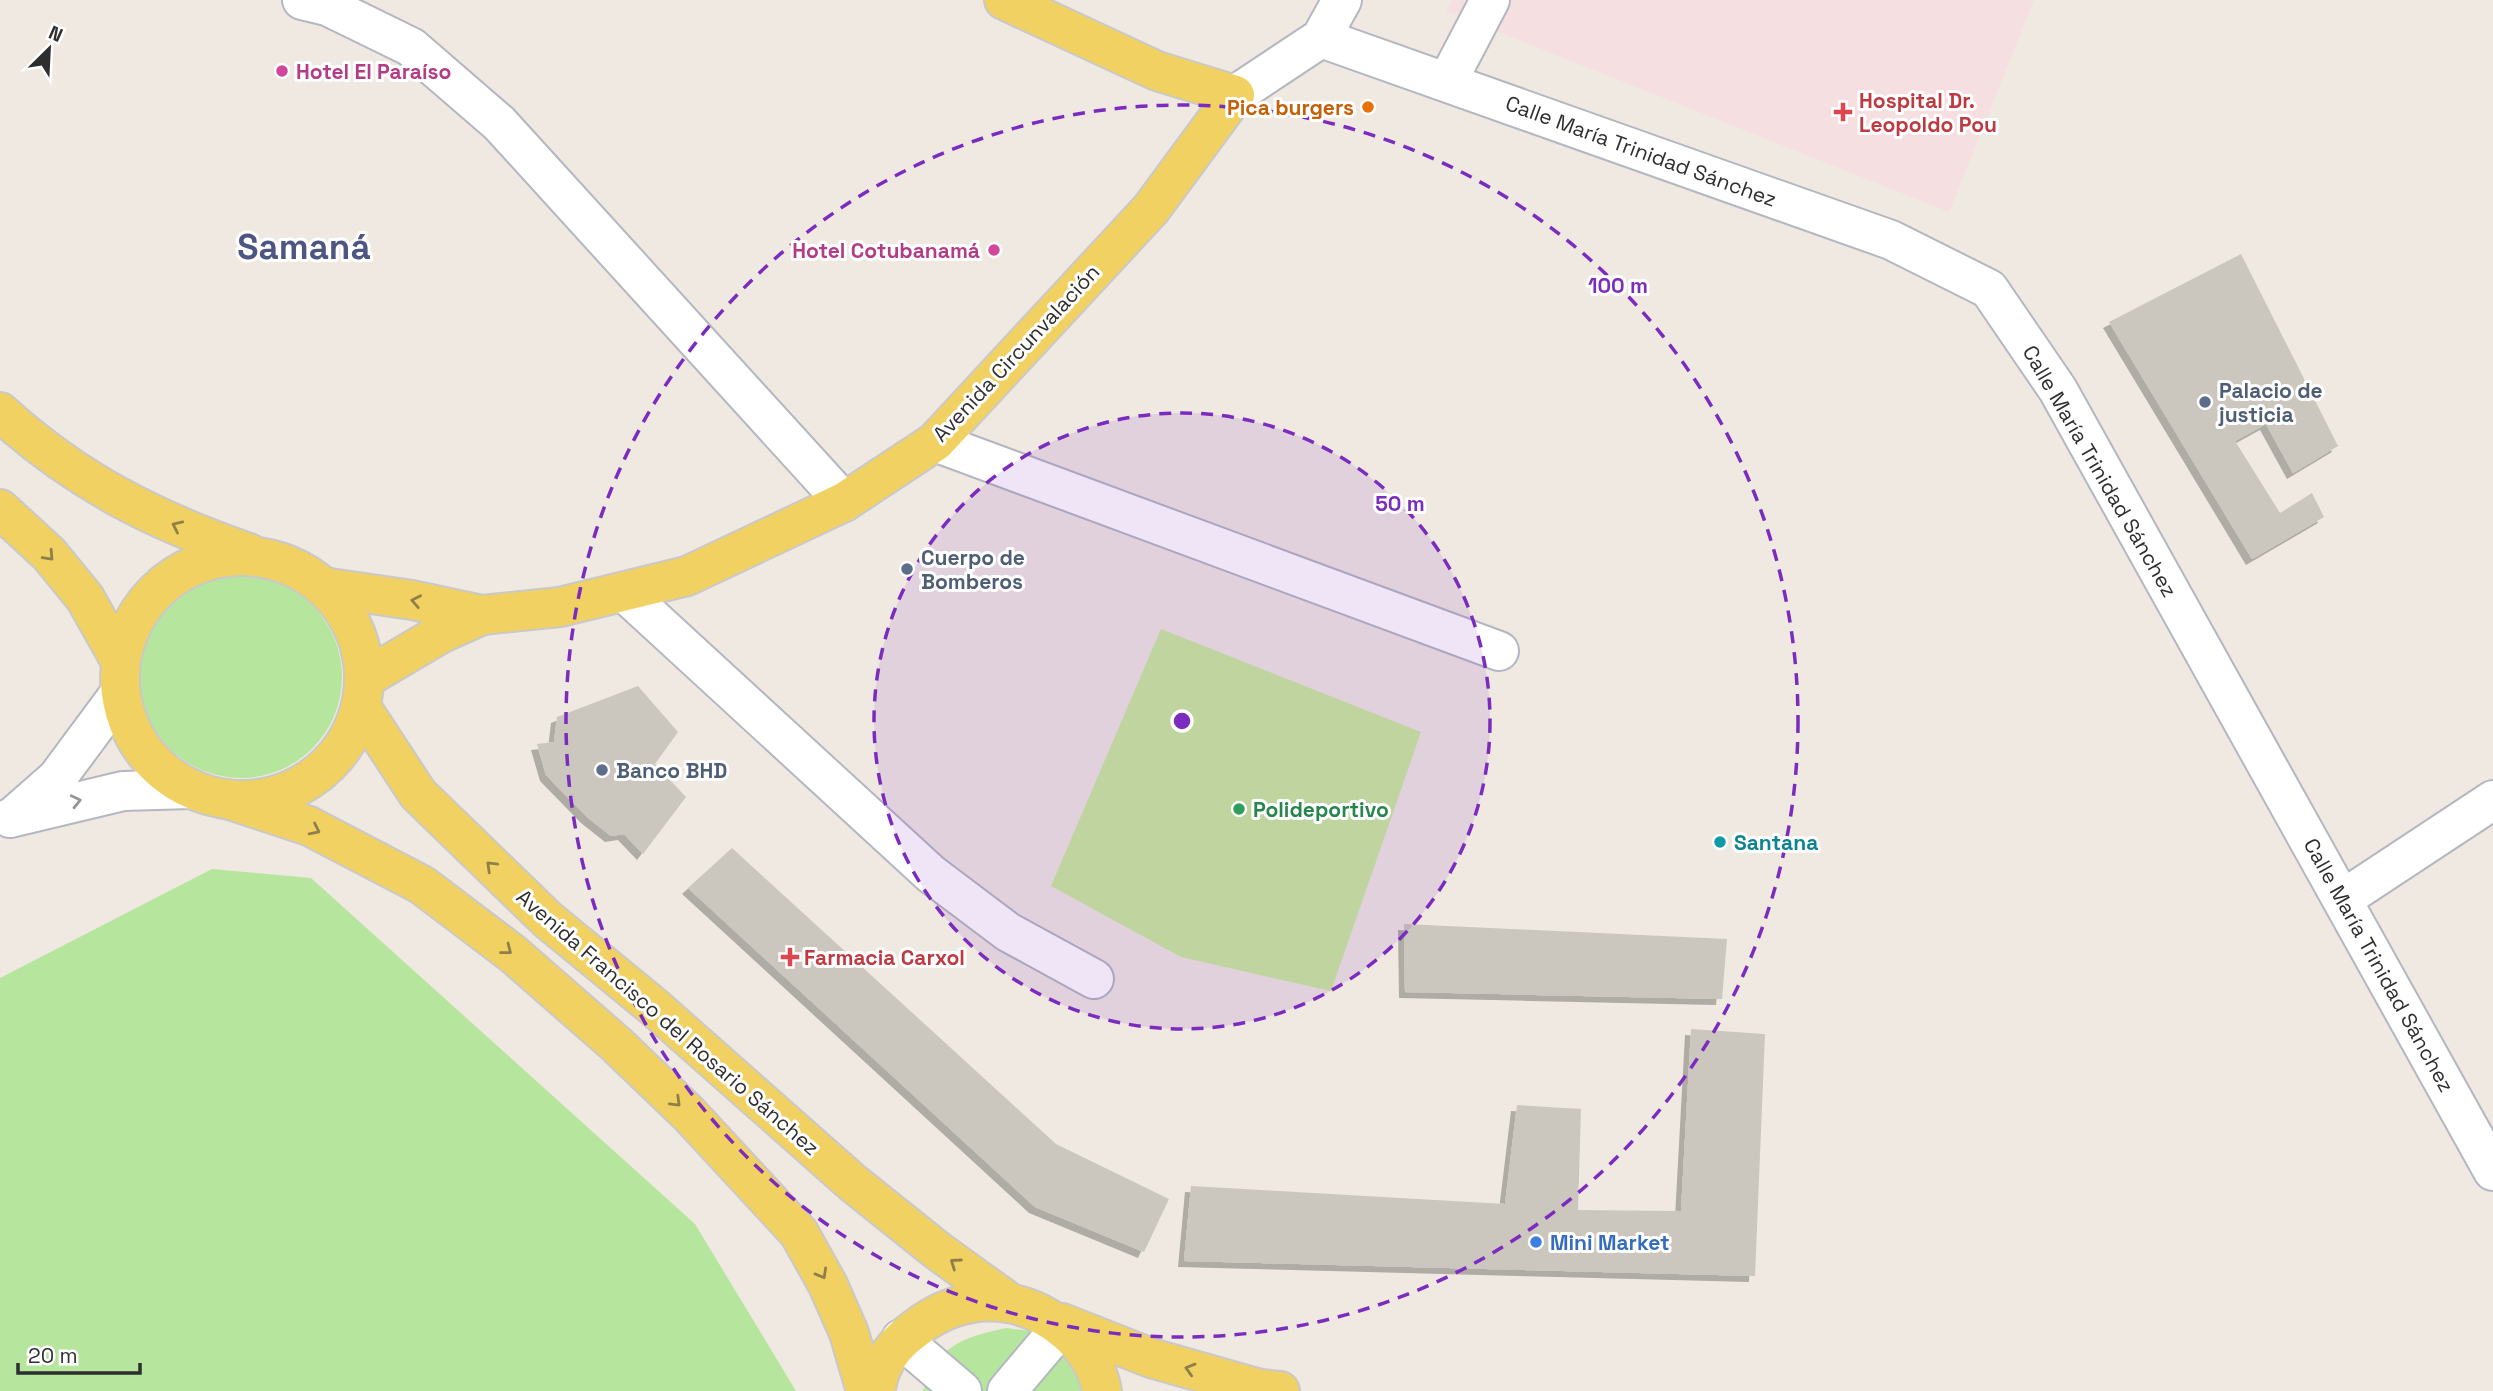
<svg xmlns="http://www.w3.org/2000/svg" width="2493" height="1391" font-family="'Space Grotesk',sans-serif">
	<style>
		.medical { fill: #f5dfe0 }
		.green { fill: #b6e59e }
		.pitch { fill: #c9ec9a }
		.building { fill: #cbc7bf; filter: url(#shadow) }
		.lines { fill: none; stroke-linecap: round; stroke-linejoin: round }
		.minor-casing { stroke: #b4b7c1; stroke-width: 42 }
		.major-casing { stroke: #c9c9c9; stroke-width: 42 }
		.minor { stroke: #fff; stroke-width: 38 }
		.major { stroke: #f2d163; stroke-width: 38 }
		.oneway { stroke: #908048 }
		.oneway2 { stroke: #969696 }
		.ring { fill: none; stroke: #7b2cbf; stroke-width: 3.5; stroke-dasharray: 12 9 }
		.hotel-dot { fill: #d1479c; stroke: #fff; stroke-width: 2.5 }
		.food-dot { fill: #e8710a; stroke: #fff; stroke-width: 2.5 }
		.health-dot { fill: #e0444e; stroke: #fff; stroke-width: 2.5 }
		.service-dot { fill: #5c6f8a; stroke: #fff; stroke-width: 2.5 }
		.leisure-dot { fill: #2e9e5b; stroke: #fff; stroke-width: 2.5 }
		.culture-dot { fill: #0f9aa8; stroke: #fff; stroke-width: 2.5 }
		.shop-dot { fill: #3f7fe0; stroke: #fff; stroke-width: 2.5 }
		.labels { text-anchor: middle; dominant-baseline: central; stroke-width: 6; stroke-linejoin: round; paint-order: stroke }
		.hotel-label { font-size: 21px; font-weight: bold; fill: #b23c85; stroke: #fff; text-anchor: start }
		.health-label { font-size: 21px; font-weight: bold; fill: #be3a42; stroke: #fff; text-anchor: start }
		.food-label { font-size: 21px; font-weight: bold; fill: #c56008; stroke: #fff; text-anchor: end }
		.street-label { font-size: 21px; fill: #2e2e2e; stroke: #fff }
		.service-label { font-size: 21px; font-weight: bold; fill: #4e5e75; stroke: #fff; text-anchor: start }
		.leisure-label { font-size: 21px; font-weight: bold; fill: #27864d; stroke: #fff; text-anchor: start }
		.culture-label { font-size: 21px; font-weight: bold; fill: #0d838f; stroke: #fff; text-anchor: start }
		.shop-label { font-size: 21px; font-weight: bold; fill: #366cbe; stroke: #fff; text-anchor: start }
		.town-label { font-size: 35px; font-weight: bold; fill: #4d5680; stroke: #fff }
		.centre { fill: #7b2cbf; stroke: #fff; stroke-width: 3.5 }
		.ring-label { font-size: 21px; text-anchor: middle; font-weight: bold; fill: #7b2cbf; stroke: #fff; stroke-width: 6; stroke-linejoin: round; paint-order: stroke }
	</style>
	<defs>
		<filter id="shadow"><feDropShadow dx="-6" dy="6" stdDeviation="0" flood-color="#0004"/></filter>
	</defs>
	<rect width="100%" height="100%" fill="#efe9e1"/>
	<polygon class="medical" points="1452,0 2034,0 1949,212 1446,11"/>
	<g class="green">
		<circle cx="241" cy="677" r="101"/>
		<polygon points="212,869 311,878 695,1224 796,1391 0,1391 0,978"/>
		<path d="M1006,1328L1037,1332L1052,1339L1094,1391H923C936,1346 964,1337 1006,1328Z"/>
	</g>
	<polygon class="pitch" points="1161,629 1421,732 1331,991 1181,957 1051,886"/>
	<g class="building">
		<polygon points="2241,254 2338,446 2293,473 2266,424 2235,441 2280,513 2312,493 2324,517 2252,559 2109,322"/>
		<polygon points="638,686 678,732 655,764 686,797 643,854 624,834 611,836 587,817 546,775 537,744 554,742 557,717"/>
		<polygon points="732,848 1056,1144 1169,1199 1144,1252 1035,1207 688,888"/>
		<polygon points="1404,924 1727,939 1722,999 1405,992"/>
		<polygon points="1691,1029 1765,1034 1755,1276 1184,1261 1191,1186 1505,1204 1517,1105 1581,1109 1578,1210 1681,1211"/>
	</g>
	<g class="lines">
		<defs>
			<g id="minor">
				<polyline points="302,0 327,6 411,47 499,123 844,502"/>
				<polyline points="1321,38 1891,240 1989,289 2058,390 2493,1171"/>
				<polyline points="1447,82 1490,0"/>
				<polyline points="1235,95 1321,38 1342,0"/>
				<polyline points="935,442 1499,651"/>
				<polyline points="624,592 931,874 1008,932 1094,979"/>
				<polyline points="16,814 57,778 120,693"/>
				<polyline points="10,818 123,791 191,789"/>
				<polyline points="2343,899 2493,800"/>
				<polyline points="901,1339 962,1391"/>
				<polyline points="1007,1391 1061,1327"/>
			</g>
			<g id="major">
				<path d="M0,412C76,481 153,520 249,553"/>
				<polyline points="0,509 49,554 85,598 120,660"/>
				<circle cx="242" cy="678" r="122"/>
				<polyline points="323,587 412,600 482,615 560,607 687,576 844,502 935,442 1151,209 1235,95 1157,71 1004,0"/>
				<polyline points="364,679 442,633 482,615"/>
				<polyline points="361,707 418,794 548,920 654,1007 853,1183 938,1251 1010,1303"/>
				<polyline points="227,799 309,826 422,885 513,954 616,1044 689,1114 799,1233 828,1285 849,1333 866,1391"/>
				<polyline points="1062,1323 1151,1358 1260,1389 1280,1391"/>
				<path d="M875,1391C877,1384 878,1376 881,1370C887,1354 901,1339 915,1329C962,1292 1021,1292 1067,1332C1084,1347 1098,1368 1102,1391"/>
			</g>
		</defs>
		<use href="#minor" class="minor-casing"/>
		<use href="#major" class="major-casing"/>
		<use href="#minor" class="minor"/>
		<use href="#major" class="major"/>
	</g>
	<defs><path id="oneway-chevron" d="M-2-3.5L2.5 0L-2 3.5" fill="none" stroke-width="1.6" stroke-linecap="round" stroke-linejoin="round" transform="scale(1.75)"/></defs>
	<g class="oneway">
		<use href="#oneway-chevron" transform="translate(177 526) rotate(-155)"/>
		<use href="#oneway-chevron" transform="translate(49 556) rotate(47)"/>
		<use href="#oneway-chevron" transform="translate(416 601) rotate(-169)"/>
		<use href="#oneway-chevron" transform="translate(315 830) rotate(26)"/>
		<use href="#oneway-chevron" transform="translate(491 866) rotate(-136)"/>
		<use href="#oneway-chevron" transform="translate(507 950) rotate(38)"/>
		<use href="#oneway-chevron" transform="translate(676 1102) rotate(44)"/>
		<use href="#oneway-chevron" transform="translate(955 1263) rotate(-145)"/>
		<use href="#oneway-chevron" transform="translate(822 1274) rotate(61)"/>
		<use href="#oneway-chevron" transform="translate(1190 1369) rotate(-164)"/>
	</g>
	<use class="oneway2" href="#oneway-chevron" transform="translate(76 801) rotate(-13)"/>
	<circle cx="1182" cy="721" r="308" fill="#7b2cbf" fill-opacity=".12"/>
	<g class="ring">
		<circle cx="1182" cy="721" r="308"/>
		<circle cx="1182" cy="721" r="616"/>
	</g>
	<g class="hotel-dot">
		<circle cx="282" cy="71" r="7"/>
		<circle cx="994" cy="250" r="7"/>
	</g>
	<circle class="food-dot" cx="1368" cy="107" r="7"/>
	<g class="health-dot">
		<path d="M1839.5 101.5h7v7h7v7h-7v7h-7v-7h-7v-7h7z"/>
		<path d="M786.5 946.5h7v7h7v7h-7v7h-7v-7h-7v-7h7z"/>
	</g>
	<g class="service-dot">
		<circle cx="2205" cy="402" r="7"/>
		<circle cx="907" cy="569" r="7"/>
		<circle cx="602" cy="770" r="7"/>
	</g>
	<circle class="leisure-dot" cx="1239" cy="809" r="7"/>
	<circle class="culture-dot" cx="1720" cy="842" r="7"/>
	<circle class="shop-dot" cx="1536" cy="1242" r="7"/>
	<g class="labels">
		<g class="hotel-label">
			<text x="296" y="71">Hotel El Paraíso</text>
			<text x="980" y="250" text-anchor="end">Hotel Cotubanamá</text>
		</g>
		<g class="health-label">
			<text x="1859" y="100">Hospital Dr.<tspan x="1859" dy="24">Leopoldo Pou</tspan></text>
			<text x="804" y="957">Farmacia Carxol</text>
		</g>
		<g class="food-label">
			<text x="1354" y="107">Pica burgers</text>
		</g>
		<g class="street-label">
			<text transform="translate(1641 151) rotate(20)">Calle María Trinidad Sánchez</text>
			<text transform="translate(1016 353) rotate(-47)">Avenida Circunvalación</text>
			<text transform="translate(2100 471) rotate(60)">Calle María Trinidad Sánchez</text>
			<text transform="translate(2379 965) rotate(61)">Calle María Trinidad Sánchez</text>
			<text transform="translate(668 1022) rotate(41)">Avenida Francisco del Rosario Sánchez</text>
		</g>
		<g class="service-label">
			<text x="2219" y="390">Palacio de<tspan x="2219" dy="24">justicia</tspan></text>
			<text x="921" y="557">Cuerpo de<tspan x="921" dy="24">Bomberos</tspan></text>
			<text x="616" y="770">Banco BHD</text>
		</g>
		<g class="leisure-label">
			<text x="1253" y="809">Polideportivo</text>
		</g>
		<g class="culture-label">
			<text x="1734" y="842">Santana</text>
		</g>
		<g class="shop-label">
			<text x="1550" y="1242">Mini Market</text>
		</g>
		<g class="town-label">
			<text x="304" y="247">Samaná</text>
		</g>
	</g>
	<circle cx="1182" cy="721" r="10" class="centre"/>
	<g class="ring-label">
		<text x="1618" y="293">100 m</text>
		<text x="1400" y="511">50 m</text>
	</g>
	<g transform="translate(49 49) rotate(24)" stroke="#ffffff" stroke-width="5" paint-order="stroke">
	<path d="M0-5L12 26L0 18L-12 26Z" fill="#2e2e2e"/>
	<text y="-10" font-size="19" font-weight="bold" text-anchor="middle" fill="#2e2e2e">N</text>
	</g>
	<path d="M18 1363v10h122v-10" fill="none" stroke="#2e2e2e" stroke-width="3.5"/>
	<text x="28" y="1363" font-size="21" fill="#2e2e2e" stroke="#ffffff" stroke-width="5" paint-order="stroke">20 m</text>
</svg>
